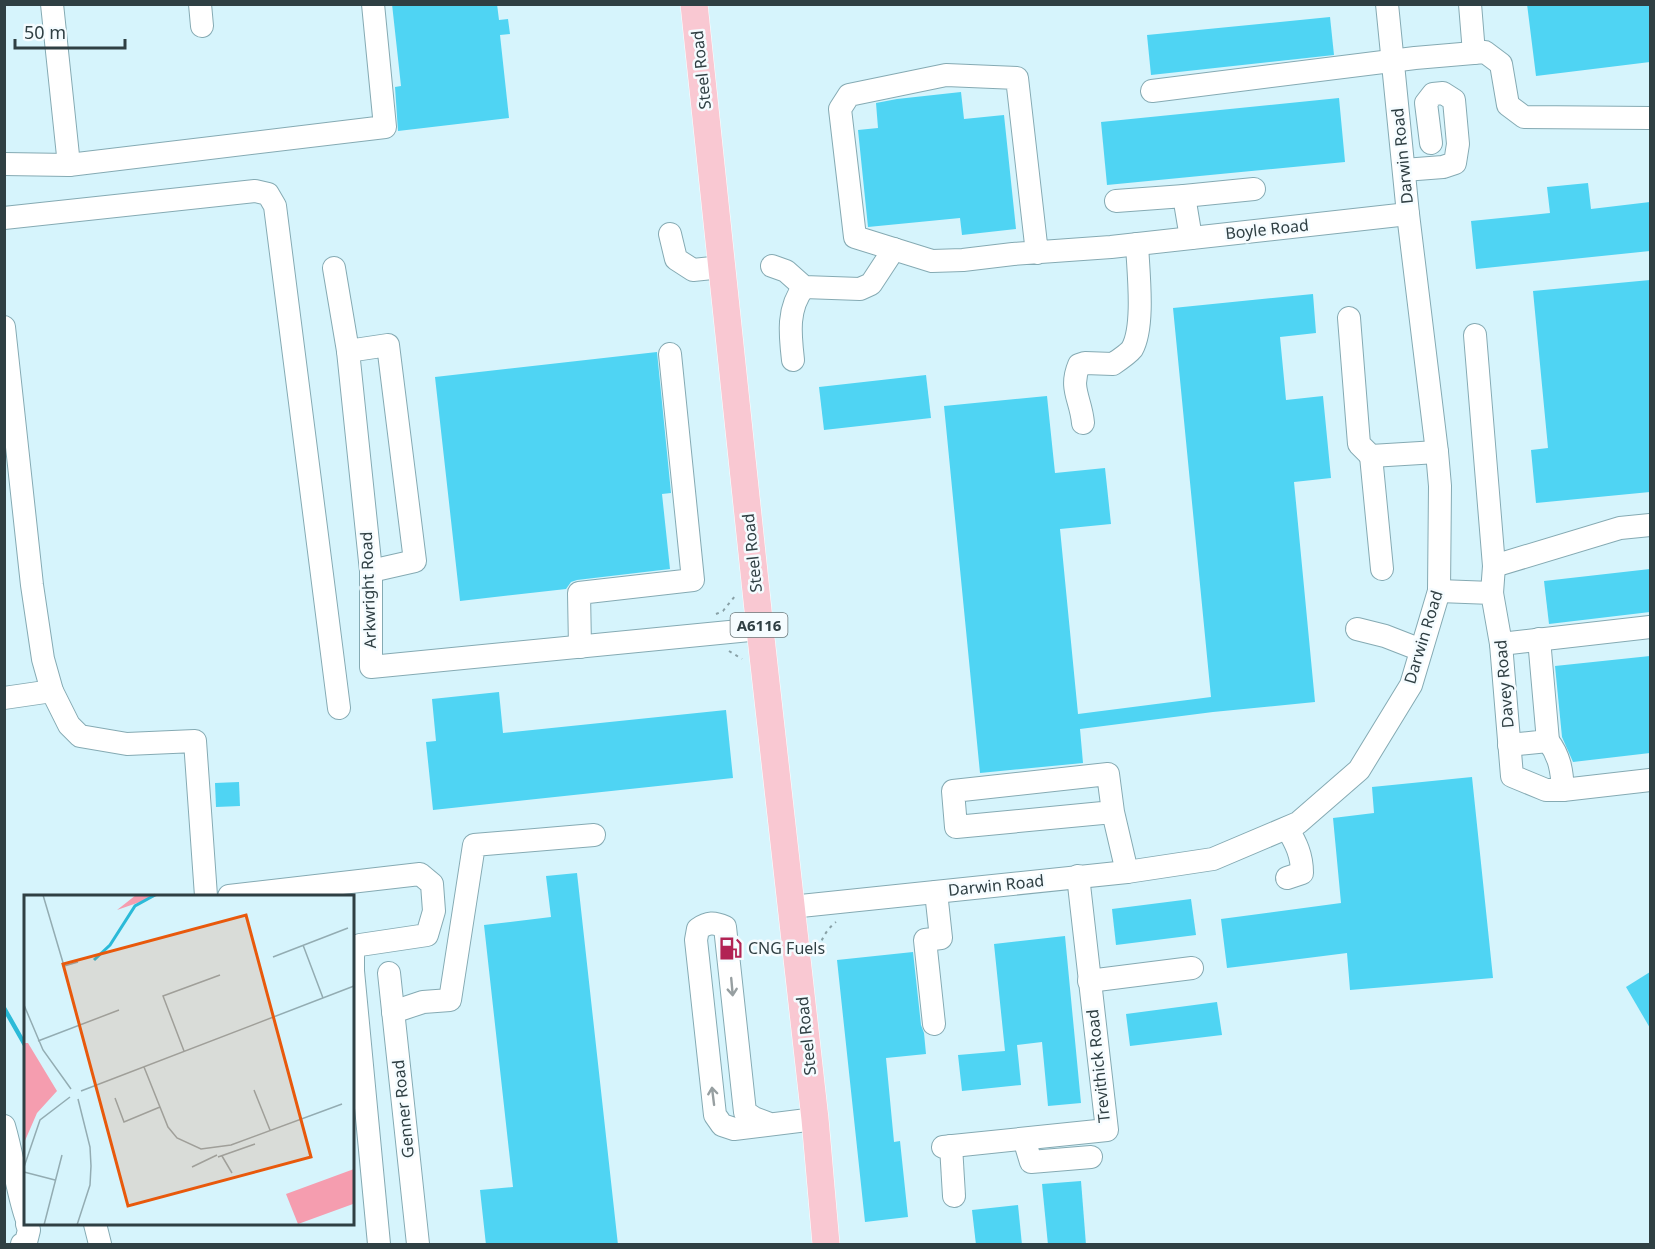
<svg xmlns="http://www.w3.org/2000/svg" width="1655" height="1249" font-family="'Noto Sans',sans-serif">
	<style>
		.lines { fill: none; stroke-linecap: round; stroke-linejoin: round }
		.stream { stroke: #2bbad8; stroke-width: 4.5 }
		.building { fill: #4fd4f3 }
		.minor-casing { stroke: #85aab3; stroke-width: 24 }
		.major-casing { stroke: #fff; stroke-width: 28 }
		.path { stroke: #88a0a6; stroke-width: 2; stroke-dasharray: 3 4.5; stroke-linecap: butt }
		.minor { stroke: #fff; stroke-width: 22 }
		.major { stroke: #f9c8d2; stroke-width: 27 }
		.oneway { stroke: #979fa1 }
		.labels { text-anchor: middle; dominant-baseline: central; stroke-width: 5; stroke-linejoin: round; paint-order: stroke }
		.shield { fill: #f5fcff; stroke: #6a787b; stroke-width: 1.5 }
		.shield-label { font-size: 15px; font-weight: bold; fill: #2f3f43 }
		.street-label { font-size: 16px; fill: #2f3f43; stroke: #f5fcff }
		.poi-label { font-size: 16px; fill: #2f3f43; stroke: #f5fcff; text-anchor: start }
		.inset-river { fill: none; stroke: #2bbad8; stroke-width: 3 }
		.inset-road { fill: none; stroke: #93acb2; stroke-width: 1.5 }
		.view { fill: #e8590c; fill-opacity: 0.15; stroke: #e8590c; stroke-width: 3 }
		.inset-edge { fill: none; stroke: #2f3f43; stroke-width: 3 }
	</style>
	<rect width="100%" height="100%" fill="#d6f4fc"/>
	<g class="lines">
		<polyline class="stream" points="4,1008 25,1045"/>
	</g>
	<g class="building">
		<polygon points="392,4 497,4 499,20 508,19 510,34 500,35 509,118 398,131 395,87 401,86"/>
		<polygon points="1527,4 1650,4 1650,62 1536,76"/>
		<polygon points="1330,17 1334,55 1151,75 1147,35"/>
		<polygon points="961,92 964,119 1004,115 1016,229 962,235 960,218 868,227 858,130 878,128 876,103 897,99"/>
		<polygon points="1339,98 1345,162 1107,185 1101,122"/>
		<polygon points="1588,183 1591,209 1650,202 1650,251 1476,269 1471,221 1550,213 1547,187"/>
		<polygon points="1650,280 1650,492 1536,503 1531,450 1548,448 1533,291"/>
		<polygon points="1313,294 1316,333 1280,337 1286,400 1323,396 1331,478 1294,482 1315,702 1213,712 1080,729 1083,763 980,773 944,406 1047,396 1055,473 1105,468 1111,524 1060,529 1078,714 1211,697 1173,308"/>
		<polygon points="657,352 671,493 662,494 670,569 577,580 571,582 566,589 460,601 435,377"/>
		<polygon points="926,375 931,418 824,430 819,387"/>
		<polygon points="1650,569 1650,612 1549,624 1544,581"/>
		<polygon points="1650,656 1650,753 1573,762 1562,737 1555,666"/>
		<polygon points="499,692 503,733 726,710 733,778 433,810 426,742 436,741 432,699"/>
		<polygon points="1472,777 1493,978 1350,990 1347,953 1227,968 1221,919 1341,903 1333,818 1374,813 1372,787"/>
		<polygon points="239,782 240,806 216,807 215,783"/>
		<polygon points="577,873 618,1245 486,1245 480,1190 513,1187 484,925 551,917 546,876"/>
		<polygon points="1191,899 1196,935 1116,945 1112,909"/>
		<polygon points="1065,936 1081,1103 1048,1106 1042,1042 1017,1045 1021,1085 962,1091 958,1055 1005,1051 994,944"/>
		<polygon points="913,952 921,1025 924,1033 926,1054 886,1058 894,1142 900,1141 908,1217 865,1222 837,960"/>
		<polygon points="1650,972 1650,1028 1626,987"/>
		<polygon points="1217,1002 1222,1035 1130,1046 1126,1014"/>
		<polygon points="1081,1181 1086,1245 1048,1245 1042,1184"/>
		<polygon points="1018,1205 1022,1245 976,1245 972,1210"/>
	</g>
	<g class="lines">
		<defs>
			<g id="minor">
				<polyline points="52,4 69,165"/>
				<polyline points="200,4 202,26"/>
				<polyline points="1470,4 1474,53"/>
				<polyline points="1152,91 1415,58 1485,52 1501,64 1508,105 1524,117 1650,118"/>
				<polyline points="4,164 69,165 385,127 373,4"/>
				<polyline points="1404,170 1443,167 1455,163 1458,144 1454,100 1443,93 1433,94 1426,103 1431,143"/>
				<polyline points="1184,196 1254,189"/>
				<polyline points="1116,201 1184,196 1191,238"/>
				<polyline points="4,218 255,191 268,194 275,206 339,708"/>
				<polyline points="670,234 676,259 693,270 722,267"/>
				<polyline points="1037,253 1017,78 946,75 849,95 840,109 855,237 932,261 963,260 1013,254 1111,247 1408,214"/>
				<polyline points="772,266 786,271 804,287 860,289 871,284 894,249"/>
				<polyline points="334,268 348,351 371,571 371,667 760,629"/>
				<polyline points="1349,318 1359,444 1371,456 1437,452"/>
				<polyline points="4,327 32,585 43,659 52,691 69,725 80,736 127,744 195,741 206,896"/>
				<polyline points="1475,335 1494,566 1492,593"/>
				<polyline points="348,351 388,345 415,561 371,571"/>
				<path d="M793,360C790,334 787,308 804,287"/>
				<path d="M1083,423C1081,399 1069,389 1079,365L1085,363L1113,364C1119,360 1128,354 1132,349C1145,326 1138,270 1137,244"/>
				<polyline points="1371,456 1382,569"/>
				<polyline points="1494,566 1620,528 1650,525"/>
				<polyline points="1439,591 1492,593 1501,644 1512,776 1546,790 1563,790 1650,780"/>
				<polyline points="1357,629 1385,636 1421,650"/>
				<polyline points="1501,644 1650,627"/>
				<polyline points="580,647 579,593 693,580 670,354"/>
				<polyline points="4,698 52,691"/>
				<path d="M1548,741C1560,756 1562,772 1563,790"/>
				<polyline points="1509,745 1548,741 1539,639"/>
				<polyline points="1113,812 1108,774 953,791 956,827 1113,812 1127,872"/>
				<path d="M1287,828C1296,843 1302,855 1302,873L1287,878"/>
				<polyline points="229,896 420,874 432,884 434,911 427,935 360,945 353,949 353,971 379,1244"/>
				<polyline points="791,907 1127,872 1213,859 1298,823 1359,770 1411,685 1439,591 1440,486 1437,452 1408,214 1387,4"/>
				<polyline points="389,973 418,1244"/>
				<polyline points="1089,981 1192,968"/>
				<polyline points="393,1012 423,1002 450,1000 474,845 594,835"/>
				<polyline points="934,1024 925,940 941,938 936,892"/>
				<path d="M770,1124L754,1118L745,1112L725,927C714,922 708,922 698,929L696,940L715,1115L722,1125L734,1129L815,1119"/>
				<path d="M4,1126C13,1156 16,1187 26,1217"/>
				<polyline points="1024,1139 1031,1162 1091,1157"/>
				<polyline points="951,1146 954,1196"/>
				<polyline points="943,1147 1107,1130 1078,876"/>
				<polyline points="95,1224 100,1244"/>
				<polyline points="22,1244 26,1242 29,1230 27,1224"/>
			</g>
			<polyline id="major" points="694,4 760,629 815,1119 826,1244"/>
		</defs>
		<use href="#minor" class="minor-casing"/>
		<use href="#major" class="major-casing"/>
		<g class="path">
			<polyline points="716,614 723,611 735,596"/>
			<polyline points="729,651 742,659"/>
			<path d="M818,955C820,941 825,931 836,922"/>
		</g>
		<use href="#minor" class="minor"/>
		<use href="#major" class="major"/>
	</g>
	<defs><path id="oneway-shaft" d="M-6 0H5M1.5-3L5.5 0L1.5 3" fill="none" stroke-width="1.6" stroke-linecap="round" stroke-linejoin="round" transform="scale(1.5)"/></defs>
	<g class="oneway">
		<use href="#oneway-shaft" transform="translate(732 987) rotate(85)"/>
		<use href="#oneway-shaft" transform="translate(713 1096) rotate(-97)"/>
	</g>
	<defs>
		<symbol id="fuel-bare" viewBox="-9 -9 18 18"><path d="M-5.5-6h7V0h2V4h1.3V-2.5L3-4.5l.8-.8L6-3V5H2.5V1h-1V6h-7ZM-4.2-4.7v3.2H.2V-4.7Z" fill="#b22354" stroke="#f5fcff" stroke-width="2.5" paint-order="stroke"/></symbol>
	</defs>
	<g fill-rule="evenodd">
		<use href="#fuel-bare" x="714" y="932" width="33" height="33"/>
	</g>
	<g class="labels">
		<rect class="shield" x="730.5" y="613" width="57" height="24" rx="4.5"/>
		<g class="shield-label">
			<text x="759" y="625">A6116</text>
		</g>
		<g class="street-label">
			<text transform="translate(701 70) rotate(-96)">Steel Road</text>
			<text transform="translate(1402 156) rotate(-96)">Darwin Road</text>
			<text transform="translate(1267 229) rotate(-6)">Boyle Road</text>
			<text transform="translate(752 553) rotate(-96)">Steel Road</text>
			<text transform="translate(368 590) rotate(-92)">Arkwright Road</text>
			<text transform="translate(1423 637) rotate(-73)">Darwin Road</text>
			<text transform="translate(1504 684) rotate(-95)">Davey Road</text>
			<text transform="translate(996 885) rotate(-6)">Darwin Road</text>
			<text transform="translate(806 1036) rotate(-96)">Steel Road</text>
			<text transform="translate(1098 1066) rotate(-96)">Trevithick Road</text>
			<text transform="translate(403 1109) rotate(-96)">Genner Road</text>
		</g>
		<g class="poi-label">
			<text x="748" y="948">CNG Fuels</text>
		</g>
	</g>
	<g transform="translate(24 895)">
		<rect width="330" height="330" fill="#d6f4fc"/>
		<path d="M112,0H136L93,15ZM0,148H4L33,196L13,218L0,248ZM330,274L329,309L274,329L262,299Z" fill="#f59daf"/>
		<path class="inset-river" d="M70,65L86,50L111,11L131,0"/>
		<path class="inset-road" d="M19,0L40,71L54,67M279,50L299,103M249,62L324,33M0,110L19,155L47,194M14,146L95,115M160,156L139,101L196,80M120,172L144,232L153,243L177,254L207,250L318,209M230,195L246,235M57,196L330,91M91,203L100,227L136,212M198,261L208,278M194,262L231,249M0,272L16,225L46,202M168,272L193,260M0,277L31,285M20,330L38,260M53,330L66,290L67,271L66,252L54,204"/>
		<path class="view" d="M222,20L287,262L104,311L39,69Z"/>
		<rect width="330" height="330" class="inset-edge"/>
	</g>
	<rect width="1655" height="1249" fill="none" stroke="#2f3f43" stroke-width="12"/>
	<path d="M15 39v9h110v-9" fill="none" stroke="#2f3f43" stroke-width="3"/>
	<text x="24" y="39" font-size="18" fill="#2f3f43" stroke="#f5fcff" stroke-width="4.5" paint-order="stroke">50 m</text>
</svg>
